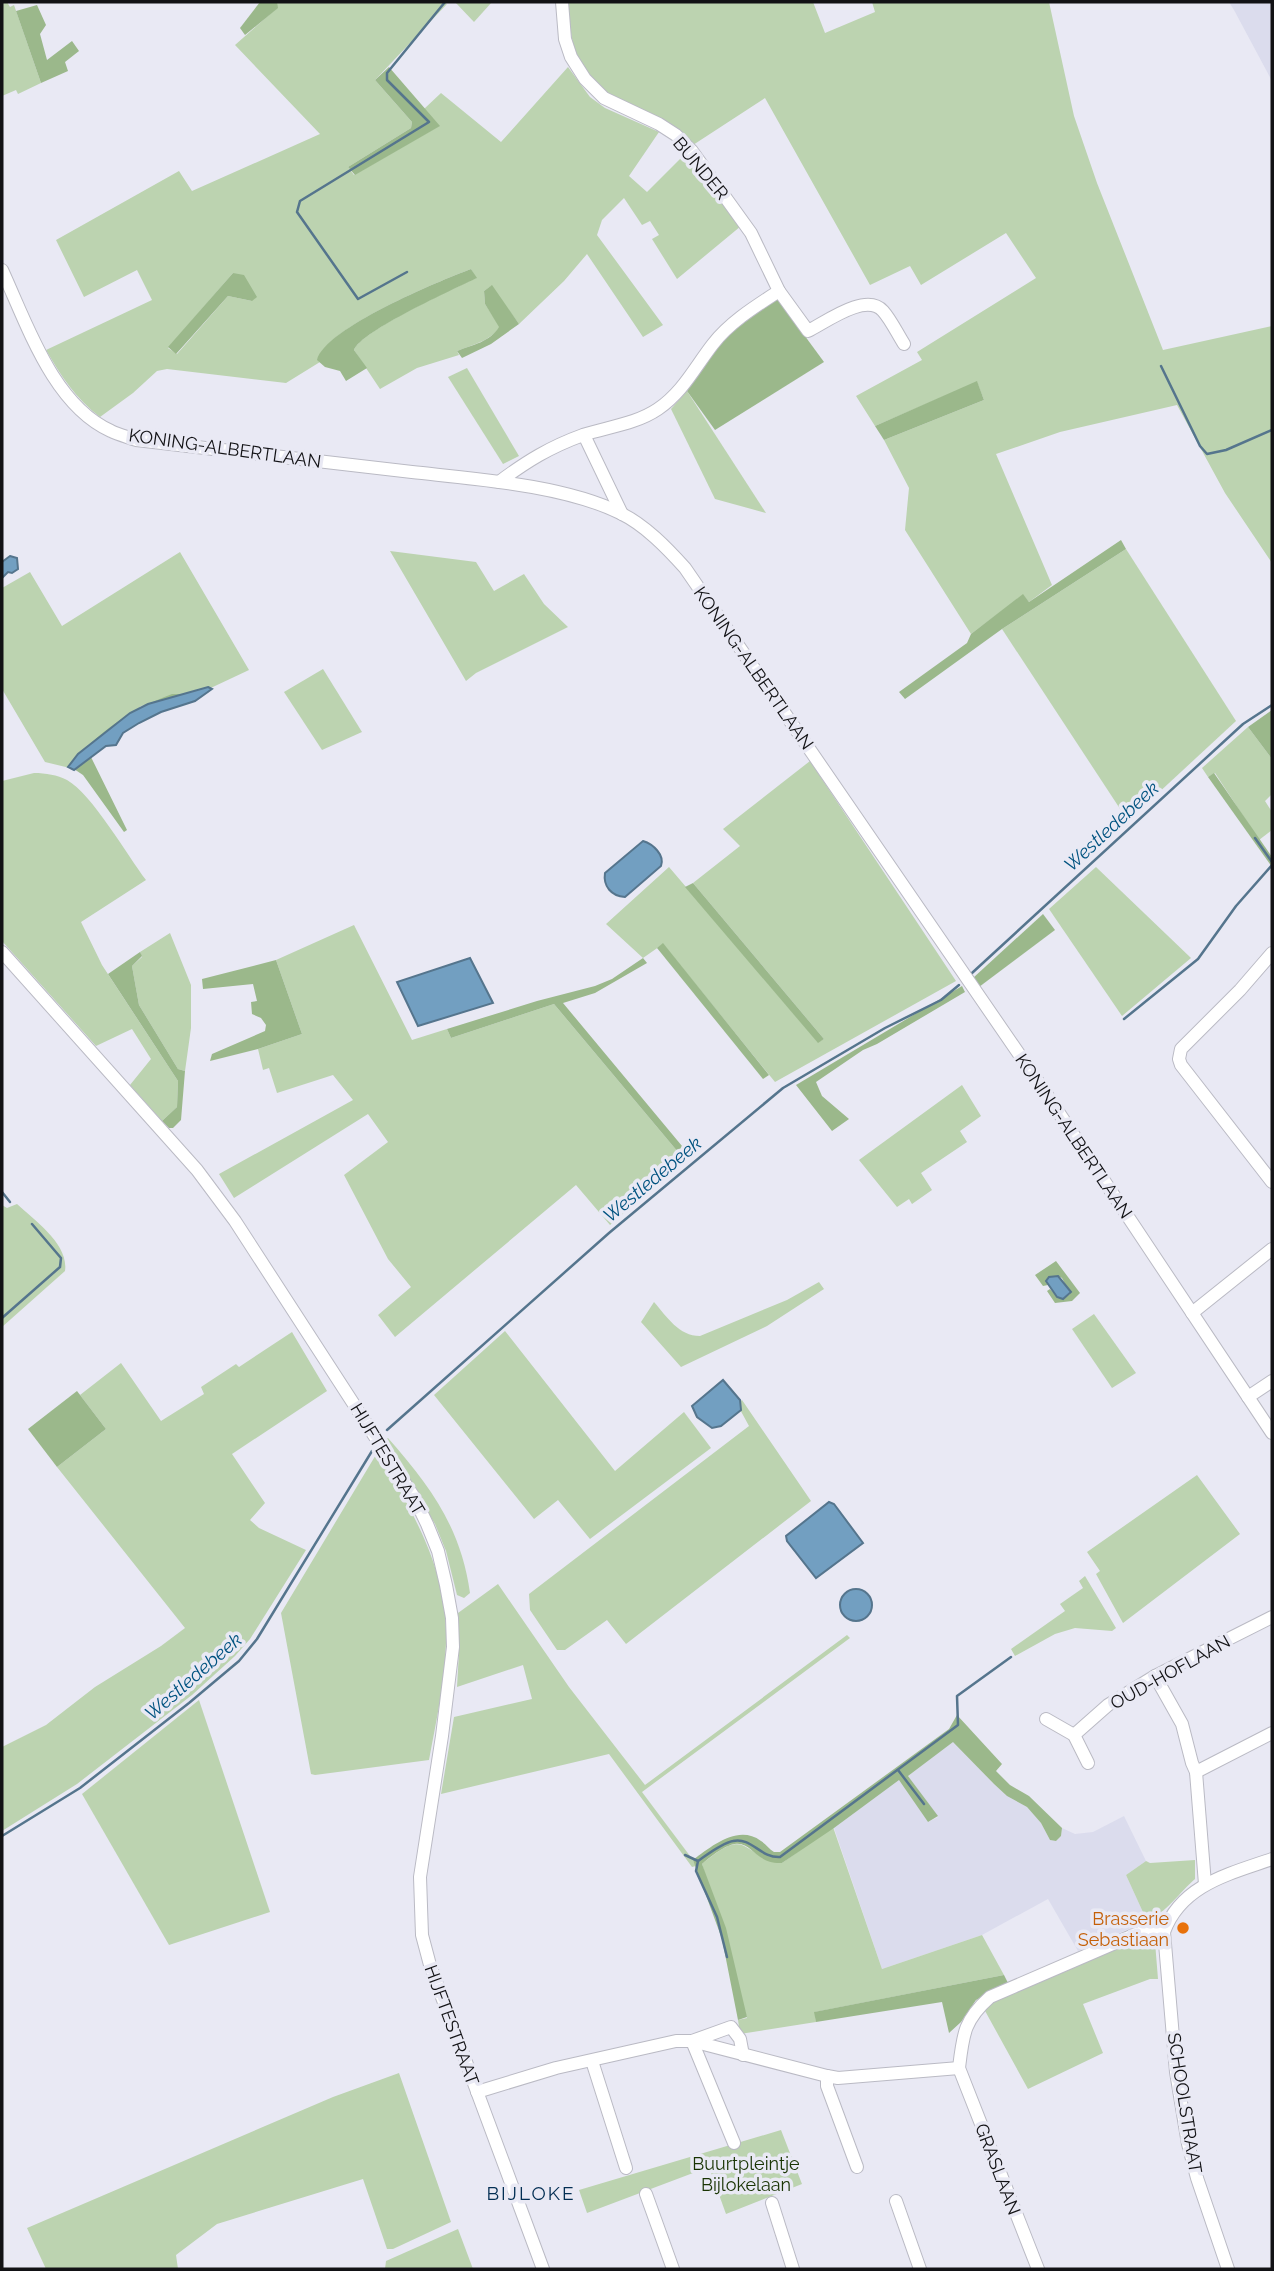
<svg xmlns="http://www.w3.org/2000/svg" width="1274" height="2271" font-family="Raleway,sans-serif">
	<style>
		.built { fill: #dbdced }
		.green { fill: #bcd3b0; fill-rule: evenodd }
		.forest { fill: #9bb88b }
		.water { fill: #729fc1; stroke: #55758d; stroke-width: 2 }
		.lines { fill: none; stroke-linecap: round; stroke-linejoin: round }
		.stream { stroke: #55758d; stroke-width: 2.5 }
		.minor-casing { stroke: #babac4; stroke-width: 14 }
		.minor { stroke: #fff; stroke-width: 12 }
		.food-dot { fill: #e8710a; stroke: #e9e9f4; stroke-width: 2.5 }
		.labels { text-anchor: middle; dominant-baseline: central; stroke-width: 7; stroke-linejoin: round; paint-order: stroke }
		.street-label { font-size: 18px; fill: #121215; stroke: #e9e9f4 }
		.food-label { font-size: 18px; fill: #c56008; stroke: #e9e9f4; text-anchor: end }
		.park-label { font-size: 18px; fill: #193403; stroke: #e9e9f4 }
		.water-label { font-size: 19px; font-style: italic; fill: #005380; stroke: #e9e9f4 }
		.neighbourhood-label { font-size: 19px; letter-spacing: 2px; fill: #032e53; stroke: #e9e9f4 }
	</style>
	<rect width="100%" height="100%" fill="#e9e9f4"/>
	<g class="built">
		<polygon points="1229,2 1272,2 1272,81 1234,10"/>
		<polygon points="953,1741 994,1784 1007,1796 1027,1807 1041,1823 1050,1840 1056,1841 1061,1836 1062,1828 1075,1834 1093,1832 1124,1816 1146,1861 1126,1875 1147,1921 1078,1951 1048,1899 982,1935 882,1969 834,1828 899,1779 928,1822 938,1817 908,1776"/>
	</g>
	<g class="green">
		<polygon points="2,2 7,2 10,7 14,5 41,83 18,94 16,90 2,96"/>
		<path d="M277,2H444L447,4L375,80L412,122L411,128L348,167L354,175L439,126L424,109L441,93L501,142L568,67L590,97L605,108L659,132L629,176L647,192L686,153L741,226L677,279L652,239L659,235L650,221L642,225L624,198L602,220L597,235L663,325L643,337L587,254L564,281L519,324L491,286L484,291L485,304L500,327C490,341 472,345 457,351L459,355L417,368L380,389L354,350C362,330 453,289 476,278L471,269C439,281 325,328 318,360L320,362L286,383L167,369L157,371L133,393L100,417C76,399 61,376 46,350L152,300L137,270L84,297L56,240L179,171L192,191L320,134L235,45L277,8ZM233,273L252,301L228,296L177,354L168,348Z"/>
		<polygon points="455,2 492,2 474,22"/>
		<path d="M568,2H813L825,33L875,12L872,2H1049L1074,116L1097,183L1163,350L1272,326V563L1225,493L1177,405L1060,432L996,454L1052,585L1029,602L1023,595L971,634L905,530L909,488L884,440L984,400L977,382L875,426L856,396L922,360L917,352L1036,278L1006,233L921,285L910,266L870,285L765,98L693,145C656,123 594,97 577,56C570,39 570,20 568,2Z"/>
		<polygon points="467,368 519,456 503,464 448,377"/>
		<polygon points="687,391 766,513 715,499 671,409"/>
		<polygon points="1126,549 1236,721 1128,821 1002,629"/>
		<polygon points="390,551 476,562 494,591 524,574 544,604 568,627 476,673 466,681"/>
		<polygon points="180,552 249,670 198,694 141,706 74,769 45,762 2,689 2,588 30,572 62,626"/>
		<polygon points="323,669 362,732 322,750 284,692"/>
		<polygon points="1248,727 1272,759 1272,794 1265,801 1272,812 1272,830 1259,840 1215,773 1208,777 1202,768"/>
		<polygon points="810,761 956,981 775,1082 663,944 643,958 606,924 669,867 818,1042 824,1039 693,883 740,846 723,829"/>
		<path d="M34,773C46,773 57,775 67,780C92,794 127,855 146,880L81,922L102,965L178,1081L177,1107L162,1121L130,1085L151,1059L132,1029L96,1046L2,941V781Z"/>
		<polygon points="1096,867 1191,958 1122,1016 1049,909"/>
		<polygon points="354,925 412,1040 447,1029 451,1038 554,1004 678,1152 682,1146 690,1156 610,1225 576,1185 395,1337 378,1315 411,1287 388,1259 344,1175 388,1142 368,1114 234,1198 219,1174 353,1100 333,1075 277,1093 269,1068 263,1070 258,1049 302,1034 276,960"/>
		<polygon points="170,933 191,985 191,1028 185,1071 178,1069 139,1005 132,966 142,957 140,952"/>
		<polygon points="962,1085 981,1116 960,1131 967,1142 921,1173 932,1190 912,1204 909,1199 897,1207 859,1160"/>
		<path d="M17,1204C35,1221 69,1244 65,1271L2,1327V1205L7,1208Z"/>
		<path d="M819,1282L824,1289L767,1326L681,1367L641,1322L654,1302C667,1317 679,1336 700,1336L787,1300Z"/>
		<polygon points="1094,1314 1136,1373 1112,1388 1072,1329"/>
		<polygon points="505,1331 615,1471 684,1412 711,1448 590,1539 558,1500 534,1519 434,1395"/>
		<polygon points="292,1332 327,1391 232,1454 265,1503 250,1520 259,1528 306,1550 250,1639 235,1656 192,1695 77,1784 2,1831 2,1747 46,1725 95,1687 161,1646 185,1628 57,1467 106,1429 80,1395 121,1363 161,1421 204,1394 201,1387 236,1364 239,1367"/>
		<polygon points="742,1400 811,1501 626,1644 607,1620 565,1650 557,1650 530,1610 529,1594 749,1426 737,1404"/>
		<path d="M388,1438C431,1487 461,1528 470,1593L464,1598L457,1595L446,1551L435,1524L384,1440Z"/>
		<path d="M377,1453C413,1511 449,1572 446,1643C445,1682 436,1722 429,1760L315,1775L311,1774L281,1613Z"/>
		<polygon points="1197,1475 1240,1534 1123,1623 1096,1574 1100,1571 1087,1552"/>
		<polygon points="1085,1576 1116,1628 1112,1631 1075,1628 1055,1634 1015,1656 1011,1649 1065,1611 1060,1604 1083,1588 1079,1581"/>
		<polygon points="498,1584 569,1687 645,1785 847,1635 850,1638 642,1792 693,1860 696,1866 692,1867 609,1754 441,1794 454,1717 532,1699 523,1665 457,1687 459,1652 458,1613"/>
		<polygon points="199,1700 270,1912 169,1945 82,1794"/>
		<path d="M833,1827L882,1969L982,1935L1004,1975L815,2012L816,2022L740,2034L738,2020L747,2018L702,1864C750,1824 739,1856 782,1863Z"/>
		<path d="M1195,1860V1879C1180,1892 1165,1914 1147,1921L1126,1875L1146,1861L1150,1863Z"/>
		<polygon points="1146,1937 1155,1942 1158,1979 1150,1979 1083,2004 1103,2053 1028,2089 984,2009 996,2000"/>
		<polygon points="399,2073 451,2222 393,2249 387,2249 363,2179 217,2224 176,2255 178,2269 46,2269 27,2228 333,2097"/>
		<polygon points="781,2130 802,2184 726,2214 709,2167 587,2213 579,2190"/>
		<polygon points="458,2229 473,2269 385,2269 386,2261"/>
	</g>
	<g class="forest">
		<polygon points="260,2 277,2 278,8 245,35 240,28"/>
		<polygon points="37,5 46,25 40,34 47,60 72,41 79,51 65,62 68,71 41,83 16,11"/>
		<polygon points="389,67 440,126 355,175 348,167 411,128 412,122 375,80"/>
		<path d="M471,269L477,278C454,289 361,331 354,350L367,368L346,381L340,371L325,367L317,360C325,328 439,281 471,269Z"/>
		<polygon points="233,273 244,275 257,297 252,301 228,296 176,354 168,347"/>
		<path d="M492,285L519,324L491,344L462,358L457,351C472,345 490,342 499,327L485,304L484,291Z"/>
		<polygon points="777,298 824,362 715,430 687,391 721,340"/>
		<polygon points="977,381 984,400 884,440 875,426"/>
		<polygon points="1121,540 1126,549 1002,629 905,699 899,692 967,643 971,634 1023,594 1029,602"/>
		<path d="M172,694H198L140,721L89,753L127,830L124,832L83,775L74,769V760C104,728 131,710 172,694Z"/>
		<polygon points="1272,710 1272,759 1248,727"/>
		<polygon points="1214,773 1272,857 1272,867 1208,777"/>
		<polygon points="693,883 824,1039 818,1043 685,887"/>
		<polygon points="1043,914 1055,930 979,987 973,978"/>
		<polygon points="663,943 769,1075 763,1079 657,948"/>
		<polygon points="140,952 142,956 132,966 139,1005 178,1069 185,1071 181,1120 173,1128 169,1128 162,1121 177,1107 178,1081 108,974"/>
		<polygon points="643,958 647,963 595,993 563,1003 682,1146 678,1152 554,1004 451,1038 447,1029 537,1001 595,986 612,979"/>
		<polygon points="276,960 302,1034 258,1049 210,1061 212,1054 265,1031 266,1025 261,1018 252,1014 251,1002 257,1001 253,984 203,989 202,979"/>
		<polygon points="962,986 965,992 877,1044 863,1050 816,1082 822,1096 849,1119 832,1131 796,1085"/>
		<polygon points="1056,1261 1080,1293 1072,1301 1055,1303 1047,1291 1050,1289 1057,1297 1063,1299 1070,1294 1062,1278 1058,1276 1047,1279 1048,1285 1043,1286 1035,1275"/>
		<polygon points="77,1391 106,1429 57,1467 28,1429"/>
		<path d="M957,1715L1002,1764L996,1771L1010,1785L1029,1796L1062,1828L1061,1836L1056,1841L1050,1840L1041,1823L1027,1807L1007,1796L994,1784L953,1742L908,1776L938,1816L928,1822L899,1780L834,1828L782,1863C744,1865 755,1818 702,1864L726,1928L747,2017L738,2020L722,1939L693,1860C712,1846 738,1824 761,1841C766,1844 769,1849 774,1852H780L949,1729Z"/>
		<polygon points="1004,1975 1008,1983 976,2000 961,2022 949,2033 942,2002 816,2022 814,2012"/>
	</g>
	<g class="water">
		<polygon points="10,556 17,558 18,569 12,573 8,572 2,578 2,562"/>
		<polygon points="208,687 212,689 195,701 161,712 139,723 123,733 116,745 106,746 74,770 68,767 78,754 130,713 148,704"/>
		<path d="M643,841C653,844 665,855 661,866L625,897C611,896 603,886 605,873Z"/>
		<polygon points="470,958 493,1003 418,1026 397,982"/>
		<polygon points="1058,1276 1071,1292 1063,1299 1057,1297 1046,1281 1049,1277"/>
		<polygon points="723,1380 740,1400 741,1410 721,1426 712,1428 697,1417 692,1406"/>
		<polygon points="829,1502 834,1504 863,1543 816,1578 787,1541 786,1536"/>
		<circle cx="856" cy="1605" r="16"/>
	</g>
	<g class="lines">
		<g class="stream">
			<polyline points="407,272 358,299 297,212 300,201 429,122 387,80 387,73 445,2"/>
			<polyline points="1161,366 1200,446 1207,454 1226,450 1272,430"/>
			<polyline points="1255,838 1272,862"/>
			<polyline points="972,973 1243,724 1272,705"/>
			<polyline points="1124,1019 1198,959 1236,906 1272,865"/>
			<polyline points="2,1192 10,1202"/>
			<polyline points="2,1318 60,1267 61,1258 32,1224"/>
			<polyline points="387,1430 609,1233 783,1088 885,1028 941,1000 959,985"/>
			<polyline points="898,1770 924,1804"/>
			<polyline points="2,1836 80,1788 189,1703 239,1661 257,1639 372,1451"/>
			<polyline points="685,1855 698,1861"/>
			<path d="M727,1957L717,1917L696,1871L698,1861C708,1854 722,1843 733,1841C752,1837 760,1858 780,1857L958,1725L957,1696L1011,1657"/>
		</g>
		<defs>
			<g id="minor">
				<path d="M562,2L565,39L571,57L585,79L604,98L659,124L676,135L692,151L751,233L779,291L808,331C826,322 866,292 883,311C891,320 897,333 904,344"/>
				<path d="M2,270C27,324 53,405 111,431C119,435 128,437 136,440C228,451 320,461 412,472C475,479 564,485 620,513C645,525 667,548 685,568L1043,1089L1272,1433"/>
				<polyline points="584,435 622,514"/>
				<path d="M499,482C527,461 550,447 583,435C607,427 636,424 658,409C683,392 695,367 713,344C730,322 756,306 779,291"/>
				<polyline points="2,952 197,1170 235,1221 414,1497 427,1524 438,1551 446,1585 452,1618 453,1647 442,1736 420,1877 422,1935 430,1965 543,2269"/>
				<polyline points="1272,953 1240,990 1181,1049 1179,1059 1181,1065 1272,1182"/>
				<polyline points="1192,1313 1272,1249"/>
				<polyline points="1248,1397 1272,1381"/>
				<polyline points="1155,1676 1182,1724 1192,1763 1196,1772 1205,1884"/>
				<polyline points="1046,1719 1074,1735 1088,1763"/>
				<polyline points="1074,1735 1108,1705 1155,1676 1272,1617"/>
				<polyline points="1196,1772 1272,1733"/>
				<polyline points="592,2061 626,2168"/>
				<polyline points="827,2076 827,2086 857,2167"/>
				<polyline points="477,2092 556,2068 676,2041 692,2041 827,2076 838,2078 959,2068"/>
				<polyline points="734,2143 692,2041 731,2027 740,2039 743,2055"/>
				<polyline points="646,2194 673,2269"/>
				<polyline points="896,2201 920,2269"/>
				<polyline points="772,2203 793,2269"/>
				<path d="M1038,2269L959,2068C963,2034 964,2020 990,1997L1136,1934L1150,1930L1164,1932"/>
				<path d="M1228,2269L1197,2178L1188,2144L1176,2072L1164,1932C1181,1885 1229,1874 1272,1859"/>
			</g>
		</defs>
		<use href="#minor" class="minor-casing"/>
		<use href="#minor" class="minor"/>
	</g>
	<circle class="food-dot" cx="1183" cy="1928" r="7"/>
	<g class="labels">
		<g class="street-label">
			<text transform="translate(701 168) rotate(50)">BUNDER</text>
			<text transform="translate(225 448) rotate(8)">KONING-ALBERTLAAN</text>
			<text transform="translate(754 668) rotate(55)">KONING-ALBERTLAAN</text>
			<text transform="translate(1074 1136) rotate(56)">KONING-ALBERTLAAN</text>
			<text transform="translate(388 1459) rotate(59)">HIJFTESTRAAT</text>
			<text transform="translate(1170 1672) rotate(-29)">OUD-HOFLAAN</text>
			<text transform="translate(452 2025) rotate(70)">HIJFTESTRAAT</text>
			<text transform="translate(1185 2103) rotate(81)">SCHOOLSTRAAT</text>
			<text transform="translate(998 2169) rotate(69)">GRASLAAN</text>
		</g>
		<g class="food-label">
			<text x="1169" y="1918">Brasserie<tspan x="1169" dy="21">Sebastiaan</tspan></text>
		</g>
		<g class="park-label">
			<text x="746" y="2163">Buurtpleintje<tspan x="746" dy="21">Bijlokelaan</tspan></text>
		</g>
		<g class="water-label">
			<text transform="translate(1111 826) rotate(-43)">Westledebeek</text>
			<text transform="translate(652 1179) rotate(-40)">Westledebeek</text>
			<text transform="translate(193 1676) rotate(-41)">Westledebeek</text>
		</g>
		<g class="neighbourhood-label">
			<text x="531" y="2193">BIJLOKE</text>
		</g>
	</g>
	<rect width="1274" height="2271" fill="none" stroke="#121215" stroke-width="7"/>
</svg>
